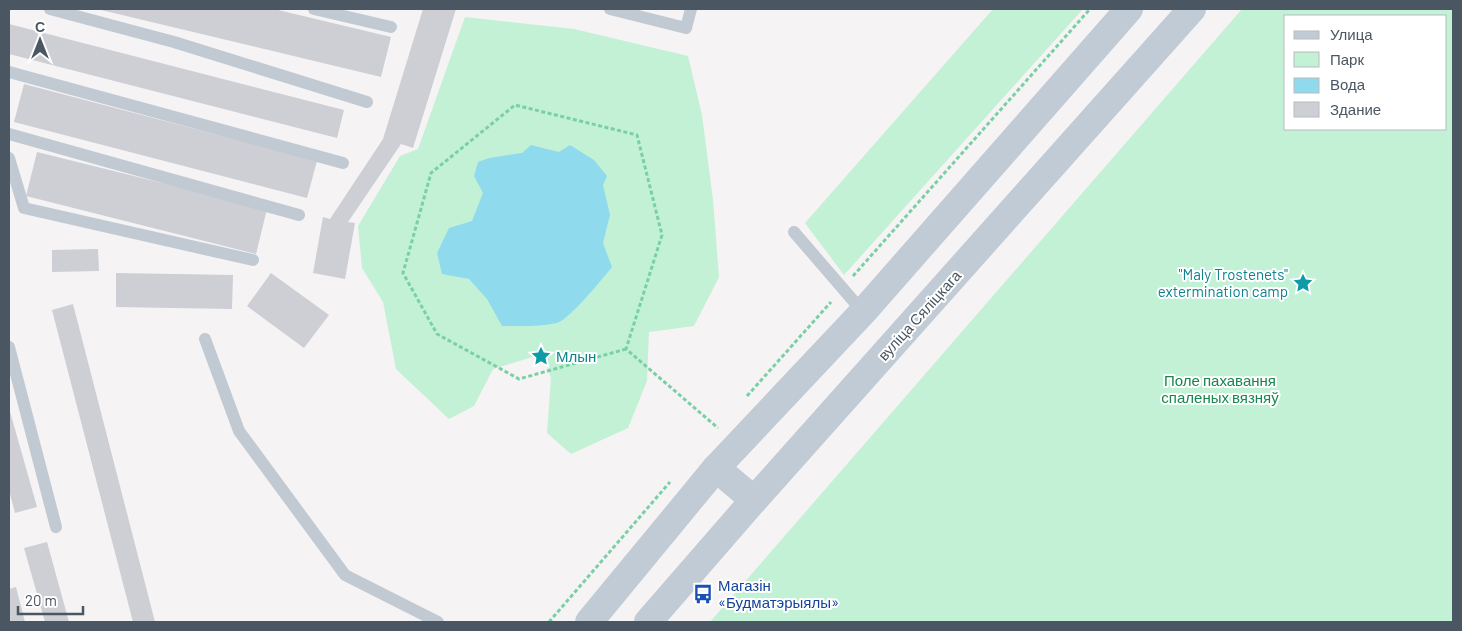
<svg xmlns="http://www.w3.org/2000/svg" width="1462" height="631" font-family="Barlow,sans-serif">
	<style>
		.green { fill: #c3f1d5; fill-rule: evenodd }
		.water { fill: #90daee }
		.building { fill: #cdcfd5 }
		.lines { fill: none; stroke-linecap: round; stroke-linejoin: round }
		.path { stroke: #7ad0a6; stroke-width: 3; stroke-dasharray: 4 2.5; stroke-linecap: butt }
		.service { stroke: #c1cad2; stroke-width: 12 }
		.secondary { stroke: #c1cbd6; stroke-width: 28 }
		.labels { text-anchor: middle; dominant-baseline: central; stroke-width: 4; stroke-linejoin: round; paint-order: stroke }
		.culture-label { font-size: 15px; fill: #0d838f; stroke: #fff; text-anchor: end }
		.street-label { font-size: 15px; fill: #4a5661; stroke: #fff }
		.park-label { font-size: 15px; fill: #17864f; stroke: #fff }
		.transit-label { font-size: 15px; fill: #164399; stroke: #fff; text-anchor: start }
	</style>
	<rect width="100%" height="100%" fill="#f5f3f3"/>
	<g class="green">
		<polygon points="993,9 1083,9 844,275 805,223"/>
		<path d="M1242,9H1453V622H710ZM1286,16H1446V129H1286Z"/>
		<polygon points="465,17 574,29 688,56 702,115 713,200 719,277 694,326 649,332 647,381 628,428 571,454 547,433 551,378 542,354 493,369 474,406 449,419 396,369 383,302 362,268 358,226 400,156 418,149"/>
	</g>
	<path class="water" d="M531,145L559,152L570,145L594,160L607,176L603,185L610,215L603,243L612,267C603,278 570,319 557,323C540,327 520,326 502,326L487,299L469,279L442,274L437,253L449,228L472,221L483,193L474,176L478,162L489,158L522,153Z"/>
	<g class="building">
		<polygon points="97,9 274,9 391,37 381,77"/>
		<polygon points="423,9 456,9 413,148 401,144 348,222 355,223 345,279 313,273 323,217 330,219 383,139"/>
		<polygon points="9,24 344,110 337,138 9,54"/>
		<polygon points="24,84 317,161 307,198 14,122"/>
		<polygon points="37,152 267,209 256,254 26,196"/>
		<polygon points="98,249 99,271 52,272 52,250"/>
		<polygon points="116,273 233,275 232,309 116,307"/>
		<polygon points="271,273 329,315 304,348 247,306"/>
		<polygon points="73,304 155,622 133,622 52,310"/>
		<polygon points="9,408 37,507 15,513 9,490"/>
		<polygon points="47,542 69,622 45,622 24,548"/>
		<polygon points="16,587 25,622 9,622 9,589"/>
	</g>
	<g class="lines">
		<g class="path">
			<polyline points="853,276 1090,9"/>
			<polyline points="626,349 519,379 437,334 403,273 431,173 515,105 637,135 662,235 626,349 718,428"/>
			<polyline points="747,396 831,302"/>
			<polyline points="549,622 670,482"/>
		</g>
		<g class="service">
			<polyline points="50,9 174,42 367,102"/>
			<polyline points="314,9 391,27"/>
			<polyline points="610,9 686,28 691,9"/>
			<polyline points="9,72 343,163"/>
			<polyline points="9,134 299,215"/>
			<polyline points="9,158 24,208 253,260"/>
			<polyline points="794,232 863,312"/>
			<polyline points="205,339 239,431 345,575 438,622"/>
			<polyline points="9,347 56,527"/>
		</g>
		<g class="secondary">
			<polyline points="716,468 754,500"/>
			<polyline points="589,622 716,468 863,312 1129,9"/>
			<polyline points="648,622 754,500 1192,9"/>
		</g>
	</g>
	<defs>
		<symbol id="sight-bare" viewBox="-9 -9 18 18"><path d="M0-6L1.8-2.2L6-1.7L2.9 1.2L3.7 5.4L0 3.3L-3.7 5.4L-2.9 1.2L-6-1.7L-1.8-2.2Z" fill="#0f9aa8" stroke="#fff" stroke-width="2.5" paint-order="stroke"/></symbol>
		<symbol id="bus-bare" viewBox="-9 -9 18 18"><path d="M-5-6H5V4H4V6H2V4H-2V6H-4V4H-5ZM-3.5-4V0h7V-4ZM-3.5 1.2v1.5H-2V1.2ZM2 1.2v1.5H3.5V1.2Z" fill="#1a4fb4" stroke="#fff" stroke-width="2.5" paint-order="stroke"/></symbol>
	</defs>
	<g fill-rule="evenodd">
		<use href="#sight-bare" x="1289" y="269" width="28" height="28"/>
		<use href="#sight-bare" x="527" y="342" width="28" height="28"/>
		<use href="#bus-bare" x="689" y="580" width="28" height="28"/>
	</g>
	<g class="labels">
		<g class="culture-label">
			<text x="1288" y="274">"Maly Trostenets"<tspan x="1288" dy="17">extermination camp</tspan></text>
			<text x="556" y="356" text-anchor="start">Млын</text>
		</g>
		<g class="street-label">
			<text transform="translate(919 315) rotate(-48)">вуліца Сяліцкага</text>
		</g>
		<g class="park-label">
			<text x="1220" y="380">Поле пахавання<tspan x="1220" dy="17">спаленых вязняў</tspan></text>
		</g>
		<g class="transit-label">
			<text x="718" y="585">Магазін<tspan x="718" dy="17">«Будматэрыялы»</tspan></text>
		</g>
	</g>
	<rect width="1462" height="631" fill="none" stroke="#4a5661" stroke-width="20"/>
	<rect x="1284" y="15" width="162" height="115" fill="#ffffff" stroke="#b7bbc0"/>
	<rect x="1294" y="31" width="25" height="8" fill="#c1cbd6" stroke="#b7bbc0"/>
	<text x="1330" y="40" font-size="15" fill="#4a5661">Улица</text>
	<rect x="1294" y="52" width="25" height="15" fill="#c3f1d5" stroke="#b7bbc0"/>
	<text x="1330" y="65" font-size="15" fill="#4a5661">Парк</text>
	<rect x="1294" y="78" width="25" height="15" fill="#90daee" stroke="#b7bbc0"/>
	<text x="1330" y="90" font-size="15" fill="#4a5661">Вода</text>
	<rect x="1294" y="102" width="25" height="15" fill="#cdcfd5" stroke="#b7bbc0"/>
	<text x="1330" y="115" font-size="15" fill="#4a5661">Здание</text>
	<g transform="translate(40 40)" stroke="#ffffff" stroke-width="4" paint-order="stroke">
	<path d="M0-4L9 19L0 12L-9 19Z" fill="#4a5661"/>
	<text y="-8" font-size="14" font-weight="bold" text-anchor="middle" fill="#4a5661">С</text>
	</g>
	<path d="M18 606v8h65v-8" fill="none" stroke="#4a5661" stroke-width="2.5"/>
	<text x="25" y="606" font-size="15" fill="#4a5661" stroke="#ffffff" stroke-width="4" paint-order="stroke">20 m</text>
</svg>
